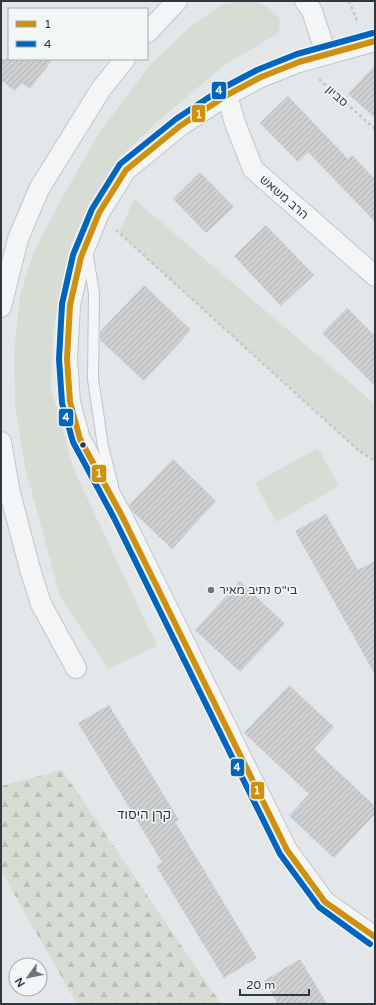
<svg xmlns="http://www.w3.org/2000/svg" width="376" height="1005" font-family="'Varela Round',Heebo,sans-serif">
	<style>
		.green { fill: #d7dcd5 }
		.forest { fill: url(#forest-firs) }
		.building { fill: url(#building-hatch) }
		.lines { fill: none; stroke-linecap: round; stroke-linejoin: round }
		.service-casing { stroke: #c2c5c7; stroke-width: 12 }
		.minor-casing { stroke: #c2c5c7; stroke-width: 22 }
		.path { stroke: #c4c7c7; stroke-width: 2.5; stroke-dasharray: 3 3; stroke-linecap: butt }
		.service { stroke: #f4f5f6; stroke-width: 10 }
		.minor { stroke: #f4f5f6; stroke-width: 20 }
		.bus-1-casing { stroke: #f3f6f7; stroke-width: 9 }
		.bus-2-casing { stroke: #f3f6f7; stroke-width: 9 }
		.bus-1 { stroke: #ce900d; stroke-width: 6 }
		.bus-2 { stroke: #0065bd; stroke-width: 6 }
		.bus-dot { fill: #2c3941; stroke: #f3f6f7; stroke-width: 1.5 }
		.poi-dot { fill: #6c767c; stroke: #f3f6f7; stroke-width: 1.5 }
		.labels { text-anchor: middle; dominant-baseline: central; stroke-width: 3.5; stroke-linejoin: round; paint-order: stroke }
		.street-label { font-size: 12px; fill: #2c3941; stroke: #f3f6f7 }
		.poi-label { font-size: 12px; fill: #2c3941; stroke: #f3f6f7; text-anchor: start }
		.neighbourhood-label { font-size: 13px; fill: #1e2932; stroke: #f3f6f7 }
		.line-badge { stroke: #f3f6f7; stroke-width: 1.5 }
		.badge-label { font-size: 11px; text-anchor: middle; font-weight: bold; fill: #fff }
	</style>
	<defs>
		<pattern id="forest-firs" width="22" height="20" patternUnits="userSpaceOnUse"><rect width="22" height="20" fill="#d7dcd5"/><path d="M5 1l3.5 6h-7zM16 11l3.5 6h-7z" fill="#b9beb8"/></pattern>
		<pattern id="building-hatch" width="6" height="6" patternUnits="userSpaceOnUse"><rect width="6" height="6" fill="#cdcfd1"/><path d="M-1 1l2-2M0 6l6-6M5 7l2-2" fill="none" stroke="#b0b2b5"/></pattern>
	</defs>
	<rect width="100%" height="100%" fill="#e4e7e9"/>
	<g class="green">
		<path d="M237,1C261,1 264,2 280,19L279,33L226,64L164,116L119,158L89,204L71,244L53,331L51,388L74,470L157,646L108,669L60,596L25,467L15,404L14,353L20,296L32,256L62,198L99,133L150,65L190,27L221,5Z"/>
		<polygon points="134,199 375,404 375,461 358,450 119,233"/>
		<polygon points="318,448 339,486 276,522 255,483"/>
	</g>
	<polygon class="forest" points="62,770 221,1004 77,1004 1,871 1,786"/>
	<g class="building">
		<polygon points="1,59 53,59 30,89 22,83 15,91 1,80"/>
		<polygon points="375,65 375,118 348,94"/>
		<polygon points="288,96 348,159 352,155 375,179 375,222 308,152 298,162 260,123"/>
		<polygon points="200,172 234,207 206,233 173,199"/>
		<polygon points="266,225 314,275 281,306 234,256"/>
		<polygon points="144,285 191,330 144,381 100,340 100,332"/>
		<polygon points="347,308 375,336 375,386 322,333"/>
		<polygon points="173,459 216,501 172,549 132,511 129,505"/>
		<polygon points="326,514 358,570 375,561 375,675 295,531"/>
		<polygon points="240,581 285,624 240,672 195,630"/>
		<polygon points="289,685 334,727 314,749 375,806 375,814 334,858 289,816 309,794 244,733"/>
		<polygon points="109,705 179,820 175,822 257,958 224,978 156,866 162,862 78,723"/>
		<polygon points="300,959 327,1004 278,1004 264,981"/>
	</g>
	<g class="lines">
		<defs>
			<polyline id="service" points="87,251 94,293 93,379 103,446 113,486"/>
			<g id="minor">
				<polyline points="305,1 312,11 326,54"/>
				<polyline points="147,33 177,1"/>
				<polyline points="375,41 299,62 261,77 227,95 180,126 126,170 99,213 81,257 70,305 67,359 70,402 80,439 121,514 287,850 325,902 375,937"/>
				<polyline points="227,95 235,123 253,169 375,276"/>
				<polyline points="1,307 18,239 39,189 101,89 125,59"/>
				<polyline points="1,442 10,493 30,569 41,604 76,668"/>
			</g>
		</defs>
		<use href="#service" class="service-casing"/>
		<use href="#minor" class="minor-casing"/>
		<g class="path">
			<polyline points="349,1 358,23"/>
			<polyline points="319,79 375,129"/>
			<polyline points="116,230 358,450 375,461"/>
		</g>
		<use href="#service" class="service"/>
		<use href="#minor" class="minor"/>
		<defs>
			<polyline id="bus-1" points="375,41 299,62 261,77 227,95 180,126 126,170 99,213 81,257 70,305 67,359 70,402 80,439 121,514 287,850 325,902 375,937"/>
			<polyline id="bus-2" points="370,944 319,907 280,854 114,518 73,442 62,403 59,359 62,304 73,255 92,209 120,164 176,119 223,88 257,70 297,54 373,33"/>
		</defs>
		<use href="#bus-1" class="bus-1-casing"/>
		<use href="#bus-2" class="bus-2-casing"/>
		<use href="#bus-1" class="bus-1"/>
		<use href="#bus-2" class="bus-2"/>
	</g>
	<circle class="bus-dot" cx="83" cy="445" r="3.5"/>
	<circle class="poi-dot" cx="211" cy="590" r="4"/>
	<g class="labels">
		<g class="street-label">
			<text transform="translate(337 96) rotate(42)">סביון</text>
			<text transform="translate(284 197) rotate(41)">הרב משאש</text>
		</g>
		<g class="poi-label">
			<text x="219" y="590">בי"ס נתיב מאיר</text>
		</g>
		<g class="neighbourhood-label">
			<text x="144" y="815">קרן היסוד</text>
		</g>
	</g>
	<g class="line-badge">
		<rect x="211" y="81" width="16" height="19" rx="4" fill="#0065bd"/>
		<rect x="191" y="104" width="15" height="19" rx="4" fill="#ce900d"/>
		<rect x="58" y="408" width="16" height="19" rx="4" fill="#0065bd"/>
		<rect x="91" y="464" width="16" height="19" rx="4" fill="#ce900d"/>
		<rect x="230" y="758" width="15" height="19" rx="4" fill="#0065bd"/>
		<rect x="250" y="781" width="15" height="19" rx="4" fill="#ce900d"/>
	</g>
	<g class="badge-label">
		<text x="219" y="94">4</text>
		<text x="199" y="118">1</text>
		<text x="66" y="421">4</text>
		<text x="99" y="477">1</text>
		<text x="237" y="771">4</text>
		<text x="257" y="794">1</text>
	</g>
	<rect width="376" height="1005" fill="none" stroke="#2c3941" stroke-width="4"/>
	<rect x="8" y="8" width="140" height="52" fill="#f3f6f7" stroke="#a3aaae"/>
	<rect x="16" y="21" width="20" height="6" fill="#ce900d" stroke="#a3aaae"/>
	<text x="44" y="28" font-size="12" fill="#2c3941">1</text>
	<rect x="16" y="41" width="20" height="6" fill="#0065bd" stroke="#a3aaae"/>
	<text x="44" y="48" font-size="12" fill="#2c3941">4</text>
	<g transform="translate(28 977) rotate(237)"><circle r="19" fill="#f3f6f7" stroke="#a3aaae"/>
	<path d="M0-3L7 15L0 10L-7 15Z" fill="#6c767c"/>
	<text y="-6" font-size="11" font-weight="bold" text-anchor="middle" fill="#2c3941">N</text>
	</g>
	<path d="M240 989v6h69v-6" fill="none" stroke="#2c3941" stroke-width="2"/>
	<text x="246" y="989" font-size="12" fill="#2c3941" stroke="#f3f6f7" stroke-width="3" paint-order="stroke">20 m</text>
</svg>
